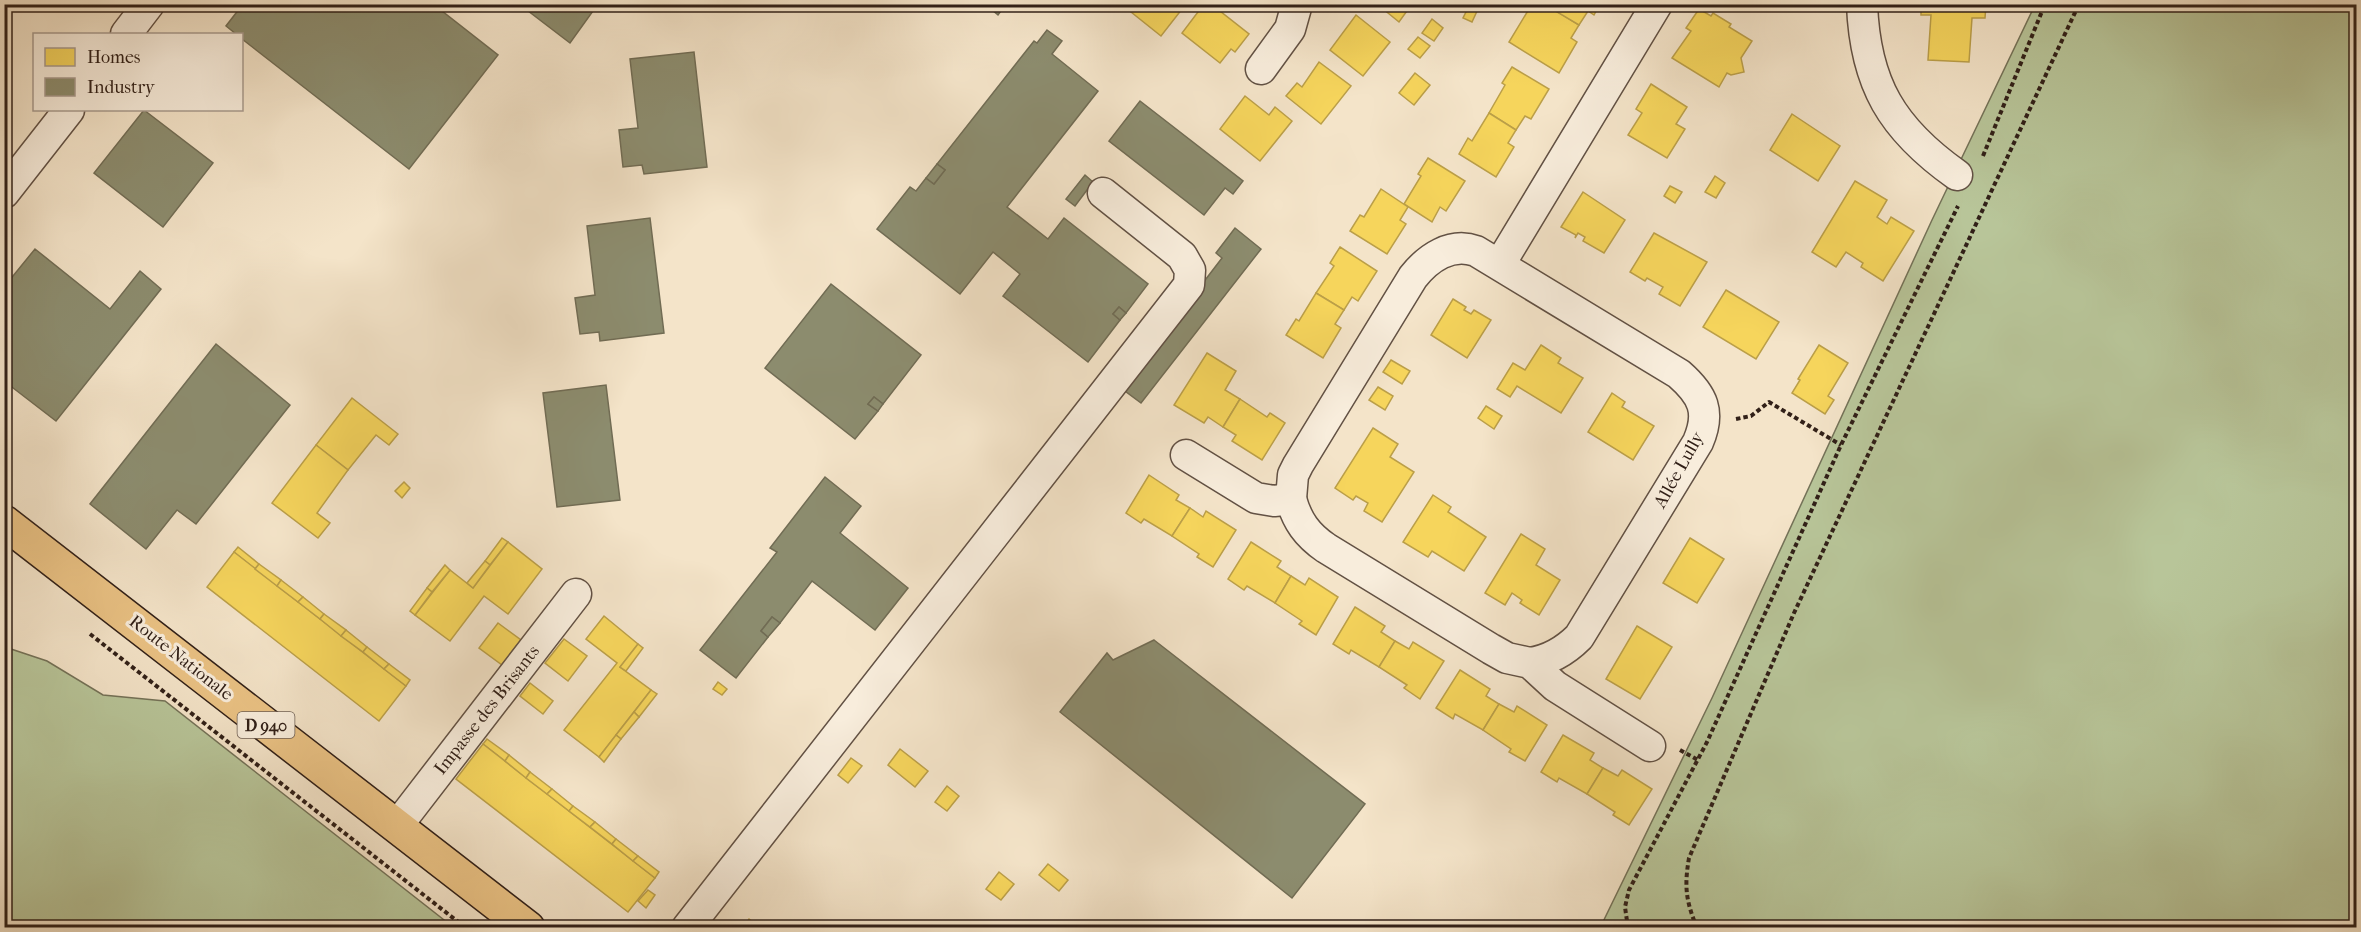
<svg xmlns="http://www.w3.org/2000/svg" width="2361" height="932" font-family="'IM FELL French Canon',serif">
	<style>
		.green { fill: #b8c599; stroke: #747258; stroke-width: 1.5 }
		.homes { fill: #f6d55c; stroke: #bb9f48; stroke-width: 1.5 }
		.industry { fill: #8c8c6e; stroke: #716c54; stroke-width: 1.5 }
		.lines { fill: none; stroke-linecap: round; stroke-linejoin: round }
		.minor-casing { stroke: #625144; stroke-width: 33 }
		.primary-casing { stroke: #312018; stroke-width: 36 }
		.path { stroke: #312018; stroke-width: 4; stroke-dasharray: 4.5 3; stroke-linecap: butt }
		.minor { stroke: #f8eddc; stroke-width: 30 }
		.primary { stroke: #eac284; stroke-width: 33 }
		.labels { text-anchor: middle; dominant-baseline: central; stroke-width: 6; stroke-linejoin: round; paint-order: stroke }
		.shield { fill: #f8eddc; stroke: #6d5e53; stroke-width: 1.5 }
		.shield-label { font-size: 16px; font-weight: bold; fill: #312018 }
		.street-label { font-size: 18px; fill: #312018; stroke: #f8eddc }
	</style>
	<rect width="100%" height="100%" fill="#f4e4c9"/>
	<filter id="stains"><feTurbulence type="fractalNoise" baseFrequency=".00333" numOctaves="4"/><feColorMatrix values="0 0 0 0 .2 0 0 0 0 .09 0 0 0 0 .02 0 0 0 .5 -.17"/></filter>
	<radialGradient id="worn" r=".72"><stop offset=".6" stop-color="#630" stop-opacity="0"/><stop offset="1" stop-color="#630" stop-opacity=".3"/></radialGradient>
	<g class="green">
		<polygon points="2035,5 2356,5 2356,927 1600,928 1712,698 1932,220"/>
		<polygon points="5,647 47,661 103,695 165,701 453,927 5,927"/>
	</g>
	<g class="homes">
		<polygon points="1121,4 1186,4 1161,36"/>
		<polygon points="1204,4 1221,4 1223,6 1220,11 1249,34 1235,52 1231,49 1220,63 1182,33"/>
		<polygon points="1377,4 1412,4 1399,22"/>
		<polygon points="1532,4 1545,4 1579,25 1571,38 1577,42 1559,73 1509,42"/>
		<polygon points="1554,4 1600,4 1594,15 1588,11 1579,25 1552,9"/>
		<polygon points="1921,4 1986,4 1985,18 1972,18 1969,62 1928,60 1931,15 1921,15"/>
		<polygon points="1469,6 1478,9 1472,22 1463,18"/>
		<polygon points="1699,9 1711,16 1713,13 1731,24 1729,27 1752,41 1741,58 1744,72 1731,75 1727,73 1719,87 1672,58 1691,31 1686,28"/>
		<polygon points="1356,15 1390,42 1363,76 1330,50"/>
		<polygon points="1432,19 1443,28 1434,41 1422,33"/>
		<polygon points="1418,37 1430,46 1420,58 1408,49"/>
		<polygon points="1319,62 1351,86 1321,124 1286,96 1297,83 1302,87"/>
		<polygon points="1512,67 1549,89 1531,119 1525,116 1516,130 1489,113 1505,85 1502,83"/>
		<polygon points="1415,73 1430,85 1414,105 1399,93"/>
		<polygon points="1651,84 1687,107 1676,124 1685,129 1667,158 1628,135 1642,113 1636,109"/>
		<polygon points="1245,96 1269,115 1275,107 1292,121 1260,161 1220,129"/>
		<polygon points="1489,113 1516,130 1508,143 1514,147 1496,177 1459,154 1468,138 1472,141"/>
		<polygon points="1792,114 1840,146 1818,181 1770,150"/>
		<polygon points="1428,158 1465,181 1446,211 1440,207 1432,222 1404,204 1421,176 1418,174"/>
		<polygon points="1715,176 1725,183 1716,198 1705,192"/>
		<polygon points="1855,181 1887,200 1877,217 1887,224 1891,217 1914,231 1883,281 1861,267 1863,263 1846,252 1836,267 1812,252"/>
		<polygon points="1670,186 1682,192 1675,203 1664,196"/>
		<polygon points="1381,189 1408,207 1400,220 1406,224 1387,254 1350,231 1360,215 1364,217"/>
		<polygon points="1583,192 1625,220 1604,253 1583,241 1585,237 1578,233 1575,238 1576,235 1561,227"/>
		<polygon points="1654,233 1707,262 1680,306 1659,294 1663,287 1647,278 1645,281 1630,272"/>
		<polygon points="1340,247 1377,271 1358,301 1352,297 1344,310 1316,293 1334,266 1330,263"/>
		<polygon points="1726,290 1779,322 1756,359 1703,327"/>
		<polygon points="1316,293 1344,310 1335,324 1341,328 1323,358 1286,335 1296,319 1299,321"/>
		<polygon points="1453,299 1466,307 1464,310 1471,314 1474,310 1491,320 1467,358 1431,335"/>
		<polygon points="1541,345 1561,358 1558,363 1583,378 1561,413 1517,386 1510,397 1497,389 1513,363 1525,370"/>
		<polygon points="1819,345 1848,363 1828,396 1834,400 1825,414 1792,393 1800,380 1798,379"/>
		<polygon points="1207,353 1236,371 1225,390 1240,399 1223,427 1208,417 1204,423 1174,405"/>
		<polygon points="1391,360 1410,371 1402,384 1383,372"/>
		<polygon points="1378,387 1393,396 1385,410 1369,400"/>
		<polygon points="1612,393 1625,402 1622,407 1654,426 1633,460 1588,432"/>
		<polygon points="352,398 398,434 389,445 376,435 348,470 316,445"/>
		<polygon points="1240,399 1267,417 1270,413 1285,423 1262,460 1232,441 1236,435 1223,427"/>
		<polygon points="1486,406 1502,416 1494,429 1478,418"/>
		<polygon points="1373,428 1398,444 1390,457 1414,472 1382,522 1364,511 1368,503 1356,496 1353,500 1335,488"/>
		<polygon points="316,445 348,470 317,513 330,523 318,538 272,503"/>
		<polygon points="1149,475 1179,495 1176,500 1190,508 1172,536 1144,519 1141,523 1126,513"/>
		<polygon points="404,482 410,488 402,498 395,491"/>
		<polygon points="1433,495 1451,507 1448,512 1486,537 1464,571 1432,551 1428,557 1403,542"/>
		<polygon points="1190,508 1203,517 1206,511 1236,530 1213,567 1197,557 1199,554 1172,536"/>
		<polygon points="1521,534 1545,549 1536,565 1560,580 1539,615 1520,603 1522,600 1512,593 1505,605 1485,593"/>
		<polygon points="502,538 508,542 490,565 485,561"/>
		<polygon points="1690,538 1724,559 1697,603 1663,583"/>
		<polygon points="508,542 542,569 508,614 484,596 450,641 415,615 450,570 473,588"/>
		<polygon points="1251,542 1281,561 1277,567 1291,576 1275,603 1247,586 1244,590 1228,579"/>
		<polygon points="238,547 259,564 255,569 234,552"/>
		<polygon points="234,552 406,686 379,721 207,587"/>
		<polygon points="485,561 490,565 473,588 467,583"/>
		<polygon points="259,564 281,580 277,586 255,569"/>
		<polygon points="445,565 450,570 432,592 427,588"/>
		<polygon points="1291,576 1305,585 1309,578 1338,597 1316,635 1299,624 1302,621 1275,603"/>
		<polygon points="281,580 303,597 298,602 277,586"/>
		<polygon points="427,588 432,592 415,615 410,611"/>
		<polygon points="303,597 324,614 320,619 298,602"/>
		<polygon points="1355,607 1385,626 1381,632 1395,641 1379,667 1351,650 1349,654 1333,644"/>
		<polygon points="324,614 346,630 341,636 320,619"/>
		<polygon points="604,616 638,644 620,667 651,690 599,757 564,730 617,663 586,639"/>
		<polygon points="498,623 521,640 502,665 479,648"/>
		<polygon points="1637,626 1672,647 1640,699 1606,679"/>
		<polygon points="346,630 367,647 363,652 341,636"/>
		<polygon points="564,639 587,656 568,681 545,663"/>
		<polygon points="1395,641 1409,649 1413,642 1444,661 1420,699 1404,688 1407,685 1379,667"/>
		<polygon points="638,644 643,648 626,671 620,667"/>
		<polygon points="367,647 389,664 384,669 363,652"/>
		<polygon points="389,664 410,680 406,686 384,669"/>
		<polygon points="1460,670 1490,689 1486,696 1499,704 1483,730 1455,714 1453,719 1436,708"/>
		<polygon points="718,682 727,689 722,695 713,689"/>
		<polygon points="530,683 553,701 543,714 520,696"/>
		<polygon points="651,690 657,694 639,717 634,712"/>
		<polygon points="1499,704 1514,712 1517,706 1547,725 1525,761 1509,752 1511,749 1483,730"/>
		<polygon points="634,712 639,717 621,739 616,735"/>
		<polygon points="616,735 621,739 604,762 599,757"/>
		<polygon points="1563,735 1594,753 1590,760 1603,768 1587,794 1559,778 1557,782 1541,772"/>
		<polygon points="487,739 509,755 505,761 483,744"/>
		<polygon points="483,744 655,878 628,912 456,779"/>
		<polygon points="900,749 928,771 915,787 888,765"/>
		<polygon points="509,755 530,772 526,778 505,761"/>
		<polygon points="851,758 862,766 848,783 838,775"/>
		<polygon points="1603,768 1618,776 1622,770 1652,789 1629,825 1613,815 1615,812 1587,794"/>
		<polygon points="530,772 552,789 547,794 526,778"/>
		<polygon points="947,786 959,796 947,811 935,802"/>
		<polygon points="552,789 573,806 569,811 547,794"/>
		<polygon points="573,806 595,822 590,827 569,811"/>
		<polygon points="595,822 616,839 612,844 590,827"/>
		<polygon points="616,839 638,856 633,861 612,844"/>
		<polygon points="638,856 659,872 655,878 633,861"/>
		<polygon points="1048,864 1068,880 1059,891 1039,875"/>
		<polygon points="999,872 1014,884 1001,900 986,889"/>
		<polygon points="648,890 655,895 646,908 638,901"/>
		<polygon points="749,919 758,926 759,924 763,928 743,928"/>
	</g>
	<g class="industry">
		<polygon points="243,4 433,4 498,55 409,169 242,39 242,34 236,34 226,26"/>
		<polygon points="519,4 598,4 570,43"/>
		<polygon points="985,4 1006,4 998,15"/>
		<polygon points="1047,30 1062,41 1052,54 1098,91 1007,207 1048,239 1064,218 1148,284 1126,313 1119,307 1113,314 1120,320 1088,362 1003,296 1020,274 993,252 960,294 877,229 910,187 916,191 926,178 934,184 945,170 937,164 1034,41 1037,43"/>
		<polygon points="694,52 707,167 644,174 642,165 623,167 619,130 638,128 630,59"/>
		<polygon points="1140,101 1243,181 1233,194 1225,188 1204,215 1109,141"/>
		<polygon points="144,110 213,163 163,227 94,173"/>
		<polygon points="937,164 945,170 934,184 926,178"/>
		<polygon points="1085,175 1093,182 1075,206 1066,199"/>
		<polygon points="650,218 664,333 600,341 599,332 580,334 575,298 595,295 587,226"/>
		<polygon points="1235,228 1261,249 1141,403 1125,391 1186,305 1222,258 1216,253"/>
		<polygon points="35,249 110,309 140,271 161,289 56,421 4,381 4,287"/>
		<polygon points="831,284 921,355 883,404 874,397 868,404 878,411 855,439 765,368"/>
		<polygon points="1119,307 1126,313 1120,320 1113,314"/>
		<polygon points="216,344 290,405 196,524 177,510 146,549 90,504"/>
		<polygon points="606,385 620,500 557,507 543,393"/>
		<polygon points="874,397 883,404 878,411 868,404"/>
		<polygon points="825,477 861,506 840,533 908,588 875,630 812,581 780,623 772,617 761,631 768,637 736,678 700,650 777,552 770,548"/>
		<polygon points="772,617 780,623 768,637 761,631"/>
		<polygon points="1154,640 1365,804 1292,898 1060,712 1107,653 1113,660"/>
	</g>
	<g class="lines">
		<defs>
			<g id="minor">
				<path d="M1862,4C1865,84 1892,129 1957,175"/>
				<polyline points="126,34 149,4"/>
				<polyline points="1261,69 1290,29 1297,4"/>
				<polyline points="4,193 69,110"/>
				<polyline points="1500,264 1657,4"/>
				<path d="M1186,455L1256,498L1274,501L1291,499C1297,521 1307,535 1326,548L1491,649L1507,658L1530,663L1555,686L1650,746"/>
				<path d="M1291,499L1293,475L1298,465L1413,277C1428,258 1451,242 1476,251L1679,374C1703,395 1711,412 1698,442L1579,637C1565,651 1550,660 1530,663"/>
				<polyline points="397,826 576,594"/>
				<polyline points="687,928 1189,285 1190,270 1182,256 1103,193"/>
			</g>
			<polyline id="primary" points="4,522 528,928"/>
		</defs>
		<use href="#minor" class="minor-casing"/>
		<use href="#primary" class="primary-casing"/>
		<g class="path">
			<polyline points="1983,156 2045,4"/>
			<polyline points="1736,419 1751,416 1769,402 1841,445"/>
			<polyline points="90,634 466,928"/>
			<polyline points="1680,750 1698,760"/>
			<polyline points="1628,928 1625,907 1629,890 1707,742 1841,445 1958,206"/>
			<path d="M1697,928C1686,901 1684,887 1689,858L1794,613L2079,4"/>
		</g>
		<use href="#minor" class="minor"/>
		<use href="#primary" class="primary"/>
	</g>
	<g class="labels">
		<rect class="shield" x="237.5" y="712" width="57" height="26" rx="4.5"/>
		<g class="shield-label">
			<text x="266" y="725">D 940</text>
		</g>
		<g class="street-label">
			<text transform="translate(1679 470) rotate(-61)">Allée Lully</text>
			<text transform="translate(181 658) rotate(38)">Route Nationale</text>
			<text transform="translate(487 710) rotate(-52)">Impasse des Brisants</text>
		</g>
	</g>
	<rect width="2361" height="932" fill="none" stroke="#f4e4c9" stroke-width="24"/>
	<rect x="6" y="6" width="2349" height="920" fill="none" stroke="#312018" stroke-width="3"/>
	<rect x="12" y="12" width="2337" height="908" fill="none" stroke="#312018" stroke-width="1.5"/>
	<rect x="33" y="33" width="210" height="78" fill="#f8eddc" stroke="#a89b8e" stroke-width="1.5"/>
	<rect x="45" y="48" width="30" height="18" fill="#f6d55c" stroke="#a89b8e" stroke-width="1.5"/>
	<text x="87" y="63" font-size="18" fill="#312018">Homes</text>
	<rect x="45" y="78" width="30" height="18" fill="#8c8c6e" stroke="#a89b8e" stroke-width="1.5"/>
	<text x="87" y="93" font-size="18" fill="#312018">Industry</text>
	<rect width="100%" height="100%" filter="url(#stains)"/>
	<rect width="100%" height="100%" fill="url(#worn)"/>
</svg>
